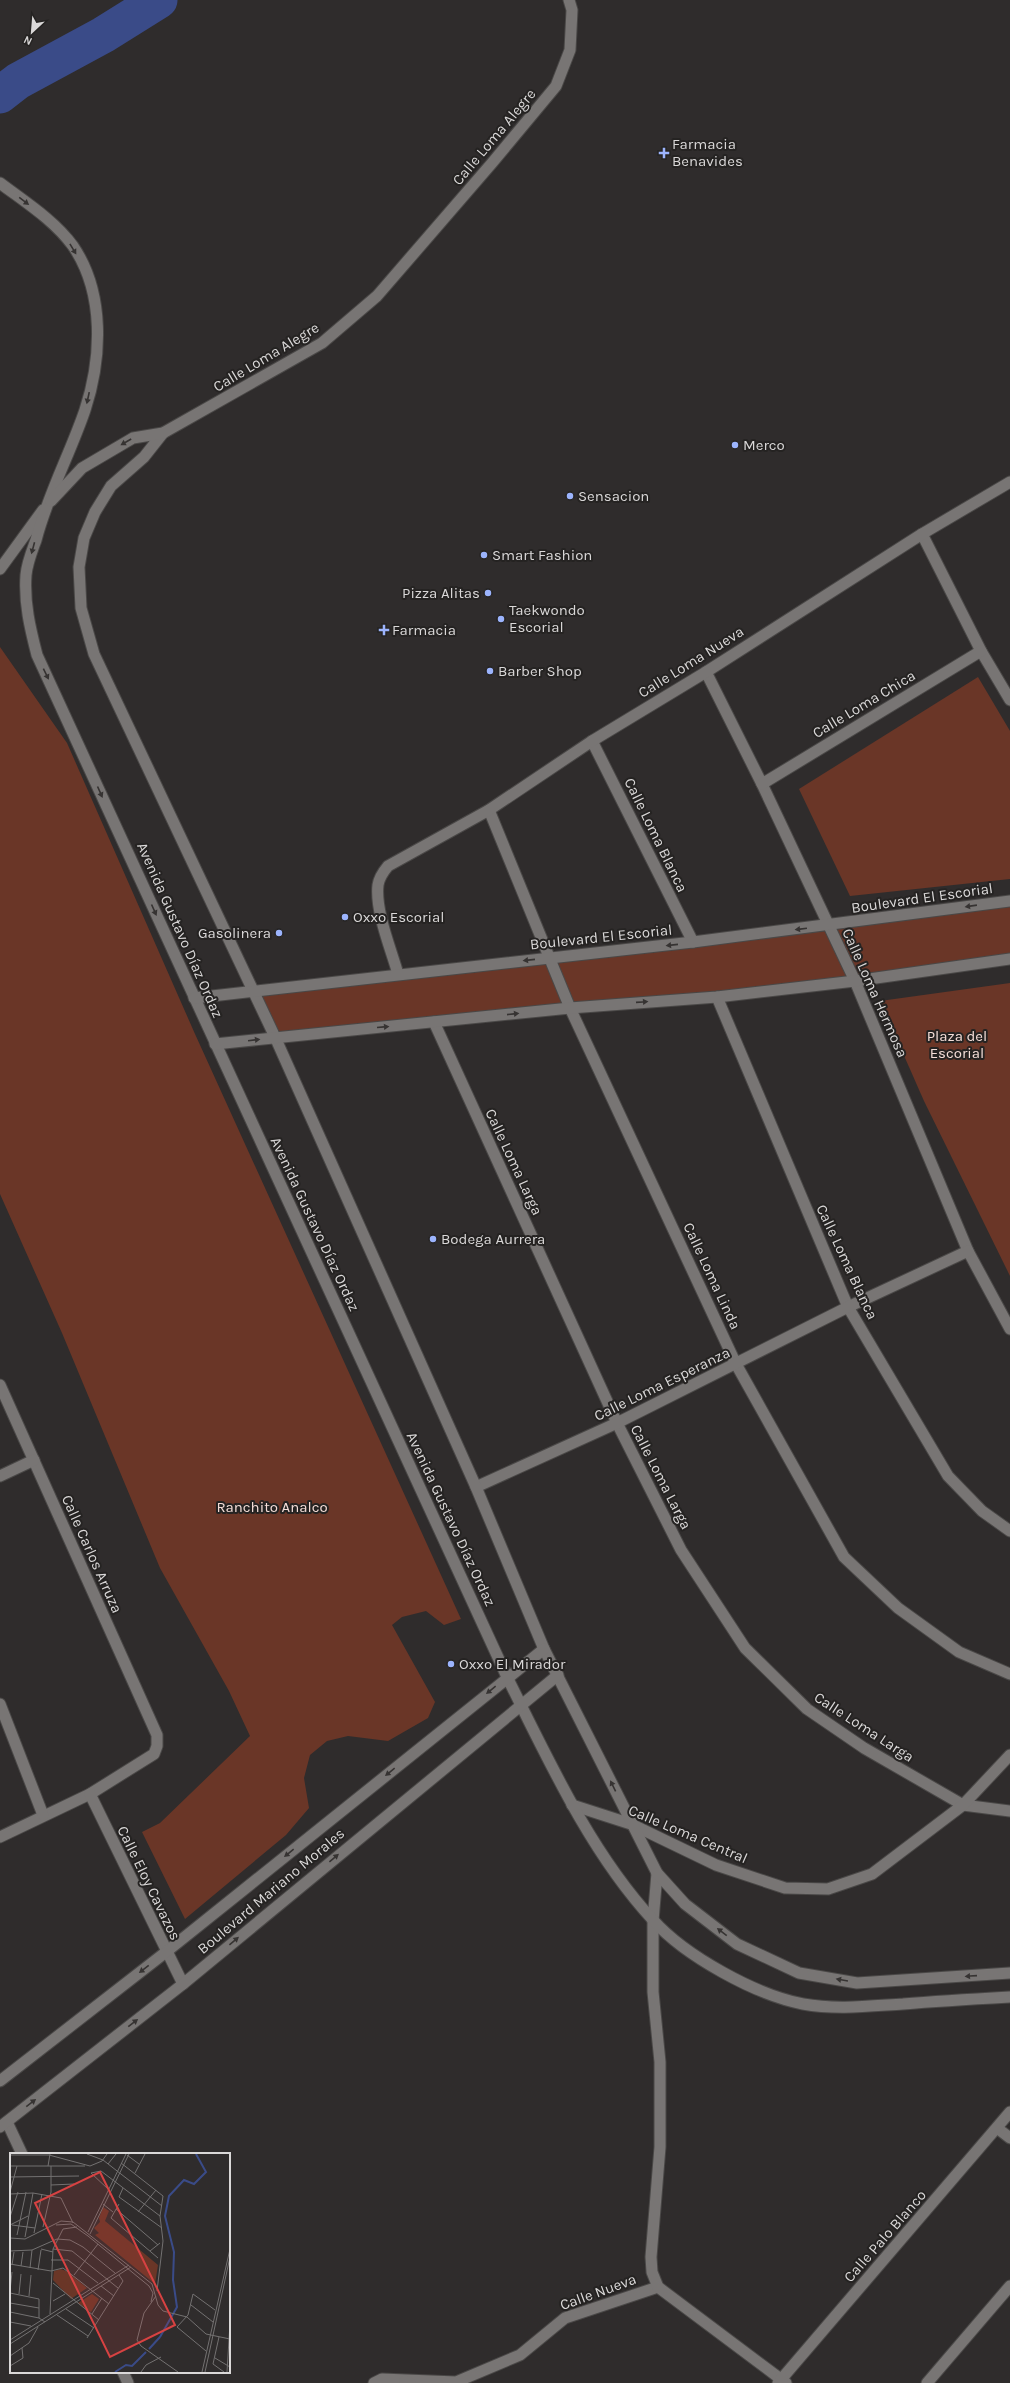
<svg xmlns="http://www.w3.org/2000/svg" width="1010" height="2383" font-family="Karla,sans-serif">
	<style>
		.green { fill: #6a3627 }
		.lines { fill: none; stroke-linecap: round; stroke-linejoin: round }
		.river { stroke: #3a4b88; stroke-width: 37 }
		.pedestrian-casing { stroke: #4a4847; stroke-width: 13 }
		.minor-casing { stroke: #4a4847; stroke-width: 13 }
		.tertiary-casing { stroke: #4a4847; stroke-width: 13 }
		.pedestrian { stroke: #787574; stroke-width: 11 }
		.minor { stroke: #787574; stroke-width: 11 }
		.tertiary { stroke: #787574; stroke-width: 11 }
		.oneway { fill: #363332 }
		.poi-dot { fill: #9cb4fd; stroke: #252322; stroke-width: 1.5 }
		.labels { text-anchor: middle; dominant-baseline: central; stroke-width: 4; stroke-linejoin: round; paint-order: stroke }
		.street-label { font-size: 15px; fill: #dad8d8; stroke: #252322 }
		.poi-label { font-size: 15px; fill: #dad8d8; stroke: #252322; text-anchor: start }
		.park-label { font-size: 15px; fill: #f5ded8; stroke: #252322 }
		.inset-river { fill: none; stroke: #3a4b88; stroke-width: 2 }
		.inset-road { fill: none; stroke: #737171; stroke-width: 1 }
		.view { fill: #d74242; fill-opacity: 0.15; stroke: #d74242; stroke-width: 2 }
		.inset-edge { fill: none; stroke: #dad8d8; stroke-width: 2 }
	</style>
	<rect width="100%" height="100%" fill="#2f2c2c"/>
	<g class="green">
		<polygon points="0,647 67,743 195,1034 461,1619 444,1625 426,1611 402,1617 392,1625 435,1702 428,1718 388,1741 348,1736 327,1741 310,1755 304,1778 309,1808 286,1835 185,1919 142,1832 160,1823 250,1736 229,1691 160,1568 62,1333 0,1194"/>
		<polygon points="978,677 1010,731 1010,879 850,896 799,789"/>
		<polygon points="1010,902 1010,958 856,979 831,926"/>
		<polygon points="828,928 853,980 571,1006 551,958"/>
		<polygon points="549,961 568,1006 277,1034 256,993"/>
		<polygon points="1010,983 1010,1276 924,1101 880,1001"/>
	</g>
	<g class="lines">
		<polyline class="river" points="0,95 18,81 103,35 159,0"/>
		<defs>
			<polyline id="pedestrian" points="374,2383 382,2379 456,2382 520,2355 565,2318 658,2287"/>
			<g id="minor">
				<polyline points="922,534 981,651 1010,700"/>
				<polyline points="0,569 43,510"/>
				<polyline points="706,672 762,784 855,981 968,1251 1010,1329"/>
				<polyline points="592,741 693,942"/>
				<polyline points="762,784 981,651"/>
				<polyline points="489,810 570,1008 736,1364 844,1557 898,1608 959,1652 1010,1674"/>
				<path d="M398,974C391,949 375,911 378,885C379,878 383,872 388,866L489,810L592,741L706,672L922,534L1010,482"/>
				<polyline points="717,997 848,1307 948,1476 982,1511 1010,1531"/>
				<polyline points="434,1022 617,1423 681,1550 745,1648 807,1709 864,1748 963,1805 1010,1811"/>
				<polyline points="0,1385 157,1735 157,1746 154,1754 90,1794 0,1837"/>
				<polyline points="0,1476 34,1460"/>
				<polyline points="476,1487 617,1423 848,1307 968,1251"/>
				<polyline points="0,1704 43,1815"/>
				<polyline points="90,1794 183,1984"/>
				<polyline points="572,1805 631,1824 716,1865 785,1888 828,1889 872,1874 963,1805 1010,1755"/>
				<polyline points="657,1873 653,1921 653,1992 660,2062 660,2147 651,2257 652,2272 658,2287 786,2383"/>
				<polyline points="7,2122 22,2154"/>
				<polyline points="997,2128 1010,2138"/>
				<polyline points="123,2372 128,2383"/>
				<polyline points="405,2381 410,2383"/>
				<polyline points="778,2383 1010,2112"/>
				<polyline points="927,2383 1010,2286"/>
			</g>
			<g id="tertiary">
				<path d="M0,183C25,202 54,220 73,246C105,293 102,358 85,410C70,454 48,494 36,540C32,551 27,563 26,575C24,603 30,628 37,655L507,1677C548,1759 590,1852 653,1920C685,1956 756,1995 803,2004C836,2010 870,2006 903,2004C939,2001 974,1999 1010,1997"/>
				<polyline points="163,433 144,457 111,486 95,512 84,538 79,567 81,608 94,654 275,1037 476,1487 544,1649 657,1873 685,1904 737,1944 799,1973 857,1983 1010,1973"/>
				<polyline points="51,501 82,468 133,438 163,433 322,343 377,296 492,163 556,86 570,50 572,10 569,0"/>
				<polyline points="194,998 693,942 1010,901"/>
				<polyline points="215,1044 570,1008 717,997 855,981 1010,959"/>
				<polyline points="0,2081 166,1952 544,1649"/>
				<polyline points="0,2127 183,1984 558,1675"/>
			</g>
		</defs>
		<use href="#pedestrian" class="pedestrian-casing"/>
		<use href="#minor" class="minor-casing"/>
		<use href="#tertiary" class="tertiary-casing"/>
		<use href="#pedestrian" class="pedestrian"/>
		<use href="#minor" class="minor"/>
		<use href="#tertiary" class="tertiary"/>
	</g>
	<defs><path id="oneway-solid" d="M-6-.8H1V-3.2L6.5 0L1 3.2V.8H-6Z"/></defs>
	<g class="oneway">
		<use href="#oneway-solid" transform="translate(24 201) rotate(37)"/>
		<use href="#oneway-solid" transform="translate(73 249) rotate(59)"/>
		<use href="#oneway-solid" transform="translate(88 398) rotate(102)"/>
		<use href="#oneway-solid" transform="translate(126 442) rotate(150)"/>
		<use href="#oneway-solid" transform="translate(33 548) rotate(105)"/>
		<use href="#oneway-solid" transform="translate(46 674) rotate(64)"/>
		<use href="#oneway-solid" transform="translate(100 792) rotate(66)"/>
		<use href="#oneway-solid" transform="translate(971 906) rotate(172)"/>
		<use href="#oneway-solid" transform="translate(154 910) rotate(66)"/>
		<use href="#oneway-solid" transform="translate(801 929) rotate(173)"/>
		<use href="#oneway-solid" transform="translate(672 945) rotate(174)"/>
		<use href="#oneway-solid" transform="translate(529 960) rotate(174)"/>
		<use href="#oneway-solid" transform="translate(642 1002) rotate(-4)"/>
		<use href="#oneway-solid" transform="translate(513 1014) rotate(-6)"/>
		<use href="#oneway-solid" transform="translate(383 1027) rotate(-5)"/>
		<use href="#oneway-solid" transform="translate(254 1040) rotate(-7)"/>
		<use href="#oneway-solid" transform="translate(491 1690) rotate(141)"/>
		<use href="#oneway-solid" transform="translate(390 1772) rotate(141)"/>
		<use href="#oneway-solid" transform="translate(613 1786) rotate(-116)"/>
		<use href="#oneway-solid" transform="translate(289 1853) rotate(141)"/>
		<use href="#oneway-solid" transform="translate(334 1858) rotate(-40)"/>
		<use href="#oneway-solid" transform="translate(722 1932) rotate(-142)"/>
		<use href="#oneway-solid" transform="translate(234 1941) rotate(-40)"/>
		<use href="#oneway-solid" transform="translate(144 1969) rotate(142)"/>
		<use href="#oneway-solid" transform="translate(971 1976) rotate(176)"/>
		<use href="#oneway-solid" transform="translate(842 1980) rotate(-170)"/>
		<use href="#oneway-solid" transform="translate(133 2023) rotate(-38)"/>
		<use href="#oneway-solid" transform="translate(31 2103) rotate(-38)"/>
	</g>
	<g class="poi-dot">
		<path d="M662 147h4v4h4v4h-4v4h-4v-4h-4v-4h4z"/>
		<circle cx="735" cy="445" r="4"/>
		<circle cx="570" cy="496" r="4"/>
		<circle cx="484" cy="555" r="4"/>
		<circle cx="488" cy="593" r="4"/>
		<circle cx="501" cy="619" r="4"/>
		<path d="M382 624h4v4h4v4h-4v4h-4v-4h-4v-4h4z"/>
		<circle cx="490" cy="671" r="4"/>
		<circle cx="345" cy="917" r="4"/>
		<circle cx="279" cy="933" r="4"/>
		<circle cx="433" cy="1239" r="4"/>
		<circle cx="451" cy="1664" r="4"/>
	</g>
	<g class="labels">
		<g class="street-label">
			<text transform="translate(494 137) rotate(-50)">Calle Loma Alegre</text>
			<text transform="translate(266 357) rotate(-31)">Calle Loma Alegre</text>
			<text transform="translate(691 662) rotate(-32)">Calle Loma Nueva</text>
			<text transform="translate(864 704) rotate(-31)">Calle Loma Chica</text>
			<text transform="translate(656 835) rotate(64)">Calle Loma Blanca</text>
			<text transform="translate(922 898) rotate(-8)">Boulevard El Escorial</text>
			<text transform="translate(180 930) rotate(66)">Avenida Gustavo Díaz Ordaz</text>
			<text transform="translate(601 937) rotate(-6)">Boulevard El Escorial</text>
			<text transform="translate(875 993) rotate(66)">Calle Loma Hermosa</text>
			<text transform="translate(514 1162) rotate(65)">Calle Loma Larga</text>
			<text transform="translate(315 1224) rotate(65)">Avenida Gustavo Díaz Ordaz</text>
			<text transform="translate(847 1262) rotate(65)">Calle Loma Blanca</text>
			<text transform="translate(712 1276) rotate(65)">Calle Loma Linda</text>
			<text transform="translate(662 1384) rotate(-26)">Calle Loma Esperanza</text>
			<text transform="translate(661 1477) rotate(63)">Calle Loma Larga</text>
			<text transform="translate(451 1519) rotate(65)">Avenida Gustavo Díaz Ordaz</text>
			<text transform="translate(92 1554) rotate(66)">Calle Carlos Arruza</text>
			<text transform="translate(864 1727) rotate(33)">Calle Loma Larga</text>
			<text transform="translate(688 1834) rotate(23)">Calle Loma Central</text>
			<text transform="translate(149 1883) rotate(64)">Calle Eloy Cavazos</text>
			<text transform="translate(271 1891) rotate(-40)">Boulevard Mariano Morales</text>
			<text transform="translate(885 2236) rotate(-49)">Calle Palo Blanco</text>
			<text transform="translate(598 2292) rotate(-20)">Calle Nueva</text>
		</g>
		<g class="poi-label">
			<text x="672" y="144">Farmacia<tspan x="672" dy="17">Benavides</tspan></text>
			<text x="743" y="445">Merco</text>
			<text x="578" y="496">Sensacion</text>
			<text x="492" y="555">Smart Fashion</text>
			<text x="480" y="593" text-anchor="end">Pizza Alitas</text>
			<text x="509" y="610">Taekwondo<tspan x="509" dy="17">Escorial</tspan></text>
			<text x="392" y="630">Farmacia</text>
			<text x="498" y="671">Barber Shop</text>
			<text x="353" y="917">Oxxo Escorial</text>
			<text x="271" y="933" text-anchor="end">Gasolinera</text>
			<text x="441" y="1239">Bodega Aurrera</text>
			<text x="459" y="1664">Oxxo El Mirador</text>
		</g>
		<g class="park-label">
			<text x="957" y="1036">Plaza del<tspan x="957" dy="17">Escorial</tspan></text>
			<text x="272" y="1507">Ranchito Analco</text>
		</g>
	</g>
	<g transform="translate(10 2153)">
		<rect width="220" height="220" fill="#2f2c2c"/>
		<path d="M93,54L99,58L95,68L148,112L145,131L85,82L89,80L84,75L90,69L89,65ZM51,116L56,118L77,135L61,146L43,127L44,118ZM82,141L89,146L81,159L68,150Z" fill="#6a3627"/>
		<path class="inset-river" d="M150,184L167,154L163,127L164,99L155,63L159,43L174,27L184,31L196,19L186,1M139,196L150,184M105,219L116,212L122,213L136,199"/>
		<path class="inset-road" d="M77,1L93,7L152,53M0,2H39L80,13L92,8L97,1M117,2L129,11M111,10L153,43L150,63L153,88L147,138M98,11L106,1M0,13H75M38,13L40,1M125,20L135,1M0,24L69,23M41,32L64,31M113,35L109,44L152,75M98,36L81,20L91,18L150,63M0,39L7,13M0,41L23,40L51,45L63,70M93,51L103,59M109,51L101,65L148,105M106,56L148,92M128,59L146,37M0,64L8,39M0,72L18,63M2,72L25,75M46,72L61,71L78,83L139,133L143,140L141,149M33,74L41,39V13M78,79L116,1M24,80L32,41M80,81L119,1M7,82L16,39M15,84L23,40M0,85L15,86L51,68L63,69L142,131L148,152L153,158L177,164L196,181L220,186M31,96L43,99M43,96L62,98L108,135M0,98L22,97L47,86L60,87L73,94L105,120M140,98L150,90M41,107H58L88,130M0,111L41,118L53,115L99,151M2,112L4,99M11,113L13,99M20,115L22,97M28,117L31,97M64,122L88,91M43,130L89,167M91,133L104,143M0,138L2,119M0,140L29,146V165M9,141L11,121M19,143L21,122M146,143L134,160L127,187L131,193L168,219M43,148L55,141M0,150L29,155M181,152L203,169M56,156L84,175M0,159L29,165L35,169M40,161L43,96L53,76L67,74M82,161L92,145M47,162L78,183M0,169L21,173M209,184L203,211L214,219M77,185L113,128L109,122M0,187L119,112M0,191L121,114M196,198L167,174L178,162L183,141L205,157M0,203L19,190L28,174M205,205L220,214M0,213L13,205L12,195M131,219L136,212L151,204M192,219L220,96M195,219L220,104M217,219L220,170"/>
		<path class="view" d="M90,19L165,172L100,204L25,50Z"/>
		<rect width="220" height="220" class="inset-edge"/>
	</g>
	<g transform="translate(32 32) rotate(206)" stroke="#252322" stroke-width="3" paint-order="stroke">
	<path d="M0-3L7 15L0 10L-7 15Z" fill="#dad8d8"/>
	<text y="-6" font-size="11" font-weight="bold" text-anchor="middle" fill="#dad8d8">N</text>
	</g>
</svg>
